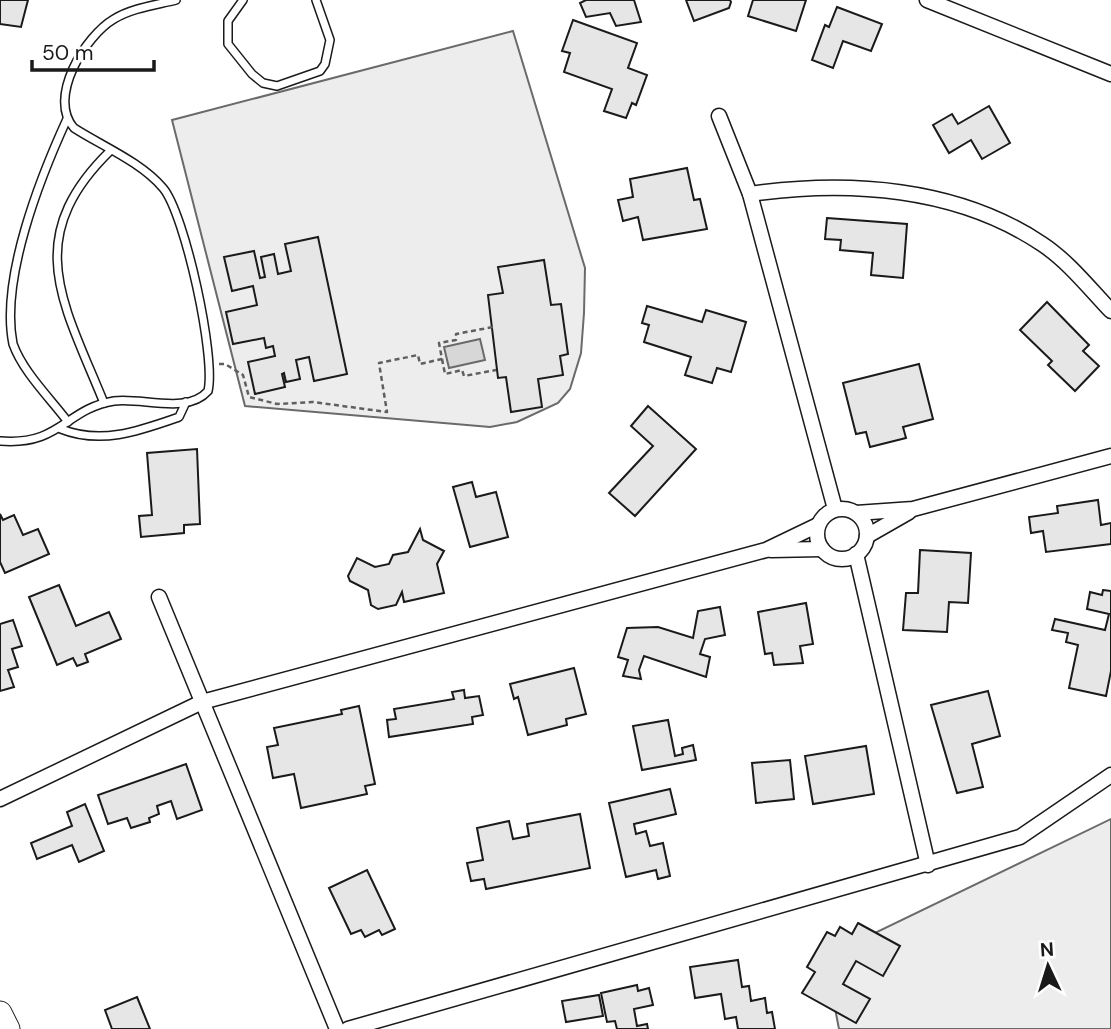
<svg xmlns="http://www.w3.org/2000/svg" width="1111" height="1029" font-family="'DM Sans',sans-serif">
	<style>
		.green { fill: #ededed; stroke: #6a6a6a; stroke-width: 2 }
		.water { fill: #d7d7d7; stroke: #6a6a6a; stroke-width: 2 }
		.building { fill: #e6e6e6; stroke: #1a1a1a; stroke-width: 2 }
		.lines { fill: none; stroke-linecap: round; stroke-linejoin: round }
		.lane-casing { stroke: #1a1a1a; stroke-width: 10 }
		.street-casing { stroke: #1a1a1a; stroke-width: 17 }
		.primary-casing { stroke: #1a1a1a; stroke-width: 25 }
		.path { stroke: #5f5f5f; stroke-width: 2.5; stroke-dasharray: 5 3.5; stroke-linecap: butt }
		.lane { stroke: #fff; stroke-width: 7 }
		.street { stroke: #fff; stroke-width: 14 }
		.primary { stroke: #fff; stroke-width: 23 }
	</style>
	<rect width="100%" height="100%" fill="#fff"/>
	<g class="green">
		<polygon points="513,31 585,268 584,313 581,353 570,389 558,403 517,422 490,427 245,406 172,120"/>
		<polygon points="1111,819 1111,1029 839,1029 825,957"/>
	</g>
	<polygon class="water" points="480,339 485,360 449,368 444,347"/>
	<g class="building">
		<polygon points="0,0 28,0 21,27 0,24"/>
		<polygon points="586,0 634,0 641,22 616,26 610,13 586,17 580,3"/>
		<polygon points="686,0 730,0 731,2 729,8 694,21"/>
		<polygon points="753,0 806,0 796,31 748,16"/>
		<polygon points="837,7 882,24 871,51 843,41 833,68 812,60 825,25 829,27"/>
		<polygon points="573,20 637,43 628,68 647,75 636,105 632,103 626,118 604,111 612,89 564,72 570,53 562,51"/>
		<polygon points="989,106 1010,143 982,159 971,140 949,153 933,125 952,114 958,124"/>
		<polygon points="687,168 694,200 700,199 707,229 643,240 638,217 623,221 618,200 633,197 630,179"/>
		<polygon points="827,218 907,224 903,278 871,275 873,253 840,250 841,240 825,239"/>
		<polygon points="318,237 347,374 314,381 309,357 296,360 300,379 286,382 284,373 282,374 285,387 255,394 248,362 275,356 273,346 266,348 264,338 233,344 226,312 257,305 253,286 232,291 224,257 254,251 260,278 265,277 261,257 274,254 278,274 291,271 285,244"/>
		<polygon points="544,260 551,305 561,304 568,354 560,356 563,375 538,379 542,407 511,412 506,377 498,378 488,295 503,293 498,267"/>
		<polygon points="1047,302 1089,345 1083,351 1099,366 1075,391 1048,365 1052,361 1020,330"/>
		<polygon points="647,306 702,322 706,310 746,322 731,372 717,368 712,383 685,375 691,357 644,342 649,325 642,323"/>
		<polygon points="919,364 933,419 903,427 906,438 870,447 866,432 856,434 843,383"/>
		<polygon points="648,406 696,449 635,516 609,493 653,446 631,426"/>
		<polygon points="197,449 200,524 184,525 184,533 141,537 139,516 152,515 147,453"/>
		<polygon points="472,482 476,497 496,492 508,537 470,547 453,487"/>
		<polygon points="1098,500 1101,525 1111,523 1111,544 1046,552 1043,531 1031,533 1029,517 1058,513 1057,506"/>
		<polygon points="0,514 3,520 14,515 23,535 38,529 49,554 5,573 0,562"/>
		<polygon points="420,529 423,540 444,551 437,564 444,593 404,602 402,592 396,605 378,609 371,605 368,590 350,581 348,576 357,558 375,567 389,564 393,555 408,552"/>
		<polygon points="920,550 971,553 968,603 949,602 947,632 903,630 906,593 918,593"/>
		<polygon points="59,585 76,626 109,612 121,639 85,654 88,662 77,666 73,658 57,665 29,597"/>
		<polygon points="1103,590 1111,591 1111,671 1106,696 1069,688 1078,645 1066,642 1068,633 1052,630 1055,619 1105,630 1109,614 1087,609 1090,592 1102,595"/>
		<polygon points="806,603 813,644 800,646 803,663 774,665 772,653 765,654 758,612"/>
		<polygon points="720,607 725,635 705,639 700,654 710,657 706,677 644,656 639,670 641,679 623,676 628,660 618,657 627,628 658,627 693,638 698,611"/>
		<polygon points="13,620 22,646 12,649 18,667 8,670 14,687 0,691 0,624"/>
		<polygon points="574,668 586,714 566,719 567,725 528,735 518,697 514,699 510,684"/>
		<polygon points="464,690 465,698 479,696 483,715 472,717 473,724 389,737 387,720 396,719 394,709 454,699 452,692"/>
		<polygon points="988,691 1000,736 972,744 983,787 957,793 931,705"/>
		<polygon points="359,706 375,784 365,786 367,794 301,808 294,774 273,778 267,747 278,745 274,728 342,714 341,710"/>
		<polygon points="668,720 675,756 683,754 682,748 693,745 696,760 642,770 633,726"/>
		<polygon points="866,746 874,794 813,804 805,756"/>
		<polygon points="790,760 794,799 756,803 752,763"/>
		<polygon points="186,764 202,810 177,819 171,801 157,806 159,814 149,818 150,822 131,828 127,818 108,824 98,795"/>
		<polygon points="670,789 676,814 634,824 636,834 646,831 650,846 663,843 670,876 658,879 656,870 626,877 609,803"/>
		<polygon points="85,804 104,851 79,862 72,845 37,859 31,843 72,826 67,812"/>
		<polygon points="580,814 590,868 486,889 484,879 471,881 467,863 483,860 477,828 509,821 513,839 529,836 527,824"/>
		<polygon points="367,870 395,929 382,935 379,930 365,937 361,930 351,934 329,888"/>
		<polygon points="858,923 900,946 883,976 856,961 843,984 870,999 856,1023 802,993 815,972 807,967 827,932 835,936 840,927 852,934"/>
		<polygon points="738,960 742,987 749,986 751,1001 765,998 767,1013 772,1012 775,1029 738,1029 736,1017 725,1019 721,994 695,998 690,967"/>
		<polygon points="637,985 638,991 649,988 653,1005 634,1009 637,1026 647,1024 648,1029 617,1029 615,1021 607,1022 601,993"/>
		<polygon points="599,995 603,1016 566,1022 562,1001"/>
		<polygon points="137,997 150,1029 112,1029 105,1010"/>
	</g>
	<g class="lines">
		<defs>
			<g id="lane">
				<polyline points="243,0 228,21 228,44 252,74 263,83 277,86 320,71 325,64 330,40 316,0"/>
				<path d="M67,119C40,178 0,279 13,344C23,372 50,398 68,422"/>
				<path d="M104,403C64,304 20,239 110,151"/>
				<path d="M61,429C101,445 139,431 179,417L186,402"/>
				<path d="M0,441C61,446 65,409 114,401C142,397 187,415 208,391C216,357 185,214 163,188C141,162 102,146 74,128C47,98 85,36 114,19C132,8 156,5 176,0"/>
			</g>
			<g id="street">
				<polyline points="927,0 1111,74"/>
				<polyline points="719,116 750,194 835,509"/>
				<path d="M750,194C848,180 957,187 1042,244C1068,261 1090,289 1111,311"/>
				<circle cx="842" cy="534" r="25"/>
				<polyline points="856,513 913,509 1111,456"/>
				<polyline points="867,536 909,512"/>
				<polyline points="771,550 822,549"/>
				<polyline points="856,554 928,865"/>
				<polyline points="159,597 337,1029"/>
				<polyline points="0,799 202,702 766,550 818,525"/>
				<polyline points="348,1029 1020,837 1111,775"/>
			</g>
			<polyline id="primary" points="0,1013 8,1029"/>
		</defs>
		<use href="#lane" class="lane-casing"/>
		<use href="#street" class="street-casing"/>
		<use href="#primary" class="primary-casing"/>
		<g class="path">
			<polyline points="442,359 445,374 462,370 464,376 496,370"/>
			<polyline points="219,364 225,364 243,375 249,397 277,404 313,402 387,412 379,363 418,355 420,364 442,359 439,343 456,340 456,334 493,327"/>
		</g>
		<use href="#lane" class="lane"/>
		<use href="#street" class="street"/>
		<use href="#primary" class="primary"/>
	</g>
	<g transform="translate(1048 966) rotate(356)" stroke="#ffffff" stroke-width="5" paint-order="stroke">
	<path d="M0-5L12 26L0 18L-12 26Z" fill="#1a1a1a"/>
	<text y="-10" font-size="19" font-weight="bold" text-anchor="middle" fill="#1a1a1a">N</text>
	</g>
	<path d="M32 60v10h122v-10" fill="none" stroke="#1a1a1a" stroke-width="3.5"/>
	<text x="42" y="60" font-size="21" fill="#1a1a1a" stroke="#ffffff" stroke-width="5" paint-order="stroke">50 m</text>
</svg>
